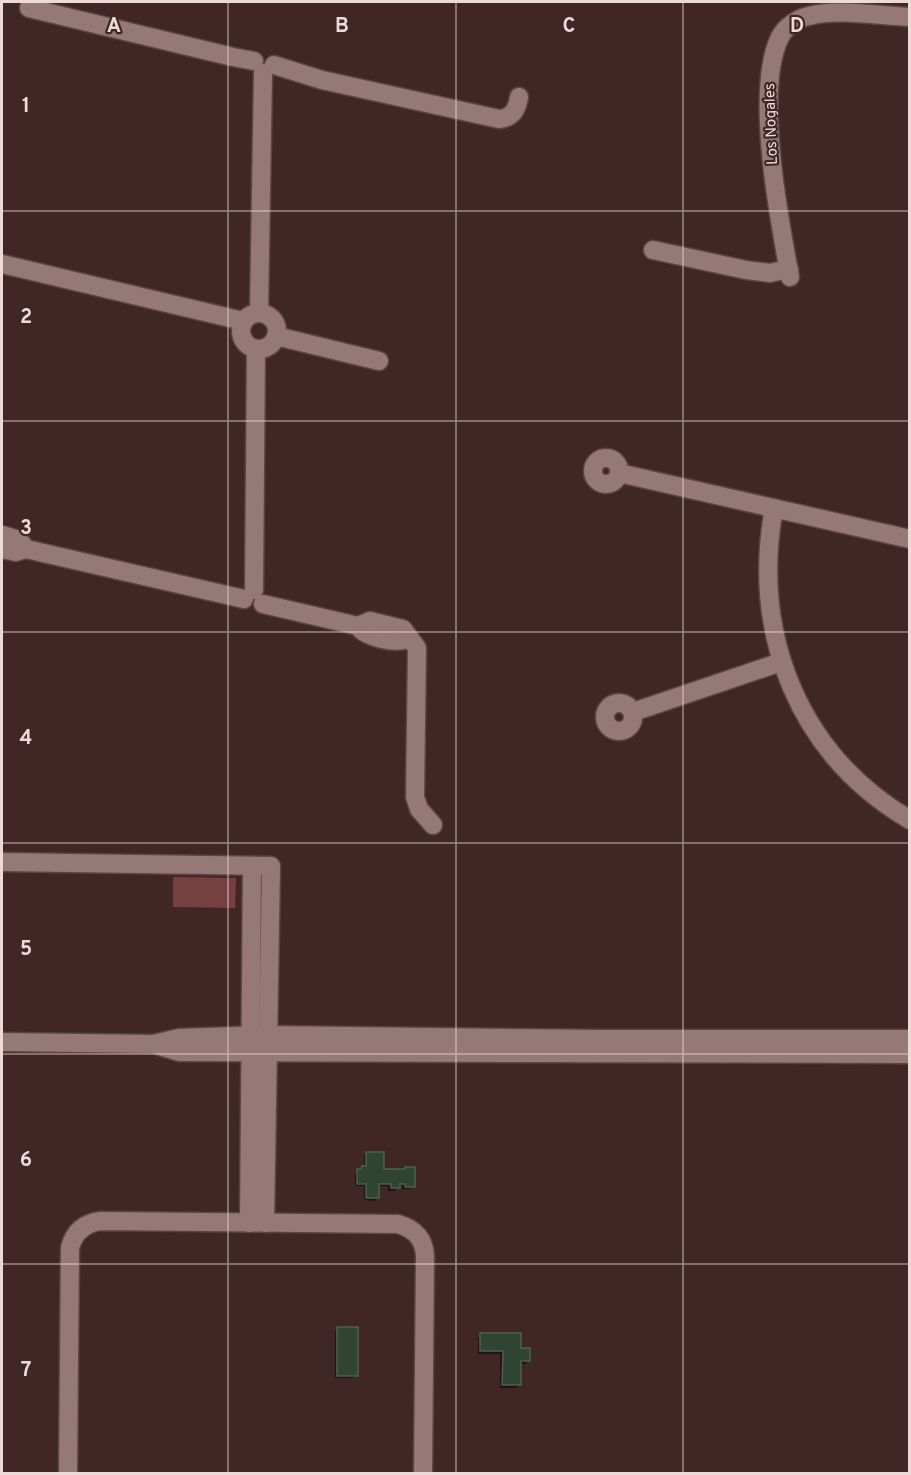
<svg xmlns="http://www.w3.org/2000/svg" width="911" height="1475" font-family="Overpass,sans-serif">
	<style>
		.green { fill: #75403f }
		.shadow { fill: #0007 }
		.building { fill: #304434; stroke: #4b604e; stroke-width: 1.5 }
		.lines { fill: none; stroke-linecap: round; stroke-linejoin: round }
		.minor-casing { stroke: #594544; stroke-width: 21 }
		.minor { stroke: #967876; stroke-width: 18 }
		.grid { fill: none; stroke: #ecdad9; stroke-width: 1.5; stroke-opacity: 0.55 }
		.labels { text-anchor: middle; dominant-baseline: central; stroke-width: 4.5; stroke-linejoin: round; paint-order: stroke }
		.street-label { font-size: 15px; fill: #ecdad9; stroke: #402726 }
		.grid-label { font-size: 20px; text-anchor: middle; font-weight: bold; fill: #ecdad9; stroke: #402726; stroke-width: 4.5; stroke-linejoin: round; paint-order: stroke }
	</style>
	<rect width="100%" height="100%" fill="#402726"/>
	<polygon class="green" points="173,877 236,878 235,908 173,907"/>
	<g class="shadow">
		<polygon points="367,1153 382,1171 403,1171 405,1169 413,1186 410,1189 402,1189 402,1186 398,1186 395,1191 388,1191 388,1186 377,1186 377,1198 374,1201 364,1200 364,1186 355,1186 355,1174 364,1167 364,1156"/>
		<polygon points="338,1328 356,1375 353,1378 335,1378 335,1331"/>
		<polygon points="481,1335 520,1350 528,1361 525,1364 520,1364 519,1385 516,1388 500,1388 500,1354 478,1354 478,1338"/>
	</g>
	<g class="building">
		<polygon points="366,1152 384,1152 384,1169 405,1169 405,1167 415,1167 415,1187 405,1187 405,1184 400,1184 400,1188 391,1188 391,1184 379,1184 379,1198 366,1198 366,1184 357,1184 357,1169 361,1169 362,1166 366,1166"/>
		<rect x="337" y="1327" width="21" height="49"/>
		<polygon points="480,1333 521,1333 521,1348 530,1348 530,1361 521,1361 521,1385 502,1385 503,1351 480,1351"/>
	</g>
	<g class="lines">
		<defs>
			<g id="minor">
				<polyline points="29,8 233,57 254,61"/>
				<path d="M274,65L322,80L499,119C512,118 517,110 519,97"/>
				<polyline points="653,250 746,270 770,273 789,269"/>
				<polyline points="2,264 243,321"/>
				<path d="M790,277C779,219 754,89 780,37C785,27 798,18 809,16C836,8 881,16 910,17"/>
				<polyline points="259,312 263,73"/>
				<circle cx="259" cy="331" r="18"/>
				<polyline points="276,336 379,361"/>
				<circle cx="606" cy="471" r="13"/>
				<polyline points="619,473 910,539"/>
				<path d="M774,508C751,634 798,754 910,820"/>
				<polyline points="2,535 19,540 26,549"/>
				<polyline points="2,549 16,552 26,549 244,599"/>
				<polyline points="254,590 256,349"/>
				<path d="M263,604L358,626C364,637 395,644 407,639L408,636"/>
				<polyline points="358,626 370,621 403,629 417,648 415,797 419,809 433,825"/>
				<circle cx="619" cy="717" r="14"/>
				<polyline points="633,712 781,662"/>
				<polyline points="2,862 271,866 265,1223"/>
				<polyline points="2,1042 153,1044 179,1038 267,1035 602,1039 910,1039"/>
				<polyline points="153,1044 179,1052 910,1054"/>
				<polyline points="249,1223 252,866"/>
				<path d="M68,1474L70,1248C74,1232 84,1223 101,1221L398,1224C415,1229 424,1239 425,1256L423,1474"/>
			</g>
		</defs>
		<use href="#minor" class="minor-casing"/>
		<use href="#minor" class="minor"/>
	</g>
	<path class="grid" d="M228,2V1474M456,2V1474M683,2V1474M2,211H910M2,421H910M2,632H910M2,843H910M2,1054H910M2,1264H910"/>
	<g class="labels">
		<g class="street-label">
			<text transform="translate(772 124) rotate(-92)">Los Nogales</text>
		</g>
	</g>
	<g class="grid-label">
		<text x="114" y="32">A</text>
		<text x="342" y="32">B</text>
		<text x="569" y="32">C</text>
		<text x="797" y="32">D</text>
		<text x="26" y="112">1</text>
		<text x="26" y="323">2</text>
		<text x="26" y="534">3</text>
		<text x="26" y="744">4</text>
		<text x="26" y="955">5</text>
		<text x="26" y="1166">6</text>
		<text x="26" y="1376">7</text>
	</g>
	<rect width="911" height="1475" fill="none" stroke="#ecdad9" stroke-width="6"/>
</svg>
